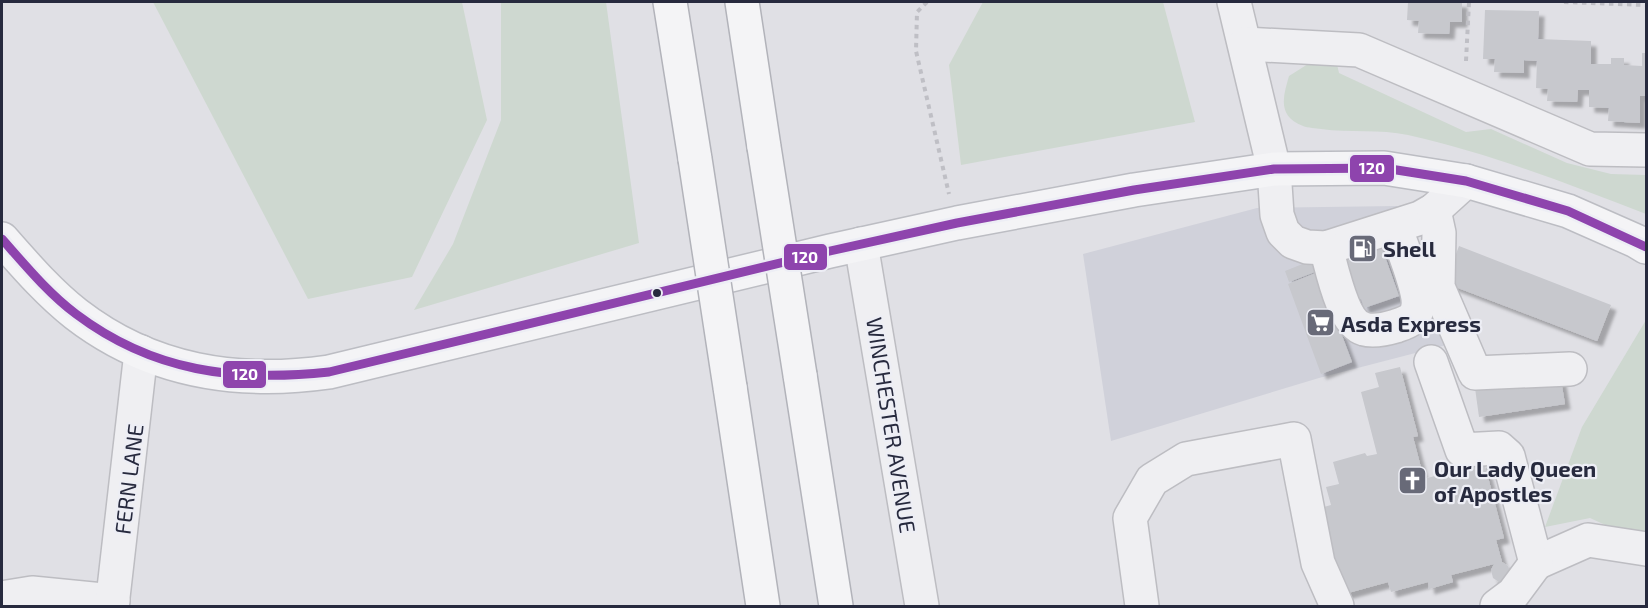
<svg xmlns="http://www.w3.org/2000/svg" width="1648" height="608" font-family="'Exo 2',sans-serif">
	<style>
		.built { fill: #d0d1da }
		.green { fill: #ced8d0 }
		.building { fill: #c7c8cd; filter: url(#shadow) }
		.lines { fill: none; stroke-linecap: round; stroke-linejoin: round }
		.minor-casing { stroke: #bdbdc2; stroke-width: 36 }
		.major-casing { stroke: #bcbdc3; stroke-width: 36 }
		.highway-casing { stroke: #b2b3ba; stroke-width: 36 }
		.path { stroke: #bfbfc5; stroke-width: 4; stroke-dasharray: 4.5 4.5; stroke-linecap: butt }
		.minor { stroke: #efeff2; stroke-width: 33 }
		.major { stroke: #f4f4f6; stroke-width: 33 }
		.highway { stroke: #f4f4f6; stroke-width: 33 }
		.highway-bridge-casing { stroke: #b2b3ba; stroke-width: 36; stroke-linecap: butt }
		.highway-bridge { stroke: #f4f4f6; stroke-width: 33 }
		.bus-1-casing { stroke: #edeef5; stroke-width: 14 }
		.bus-1 { stroke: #8e44ad; stroke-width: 9 }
		.bus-dot { fill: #272a3e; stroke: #edeef5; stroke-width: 2 }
		.labels { text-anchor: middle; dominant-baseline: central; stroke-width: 4.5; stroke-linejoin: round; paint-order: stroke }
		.poi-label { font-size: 22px; font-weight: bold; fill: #272a3e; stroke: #edeef5; text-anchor: start }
		.street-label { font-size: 22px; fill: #272a3e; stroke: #edeef5 }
		.line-badge { stroke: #edeef5; stroke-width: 2 }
		.badge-label { font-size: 16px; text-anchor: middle; font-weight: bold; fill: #fff }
	</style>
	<defs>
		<filter id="shadow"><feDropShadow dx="5.5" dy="5.5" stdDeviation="1.5" flood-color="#0004"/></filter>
	</defs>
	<rect width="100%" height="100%" fill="#e0e0e5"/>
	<polygon class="built" points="1397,206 1454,343 1319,378 1111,441 1083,254 1257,208"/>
	<g class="green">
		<polygon points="153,2 462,2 487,120 412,277 308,299"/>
		<polygon points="501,2 606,2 639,243 414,310 453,244 501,120"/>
		<polygon points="983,2 1163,2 1195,122 961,165 949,65"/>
		<path d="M1336,60L1339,73L1466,132L1491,129L1567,163L1611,174L1646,175V214C1568,184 1489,153 1408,135C1380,129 1349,133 1321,129C1316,128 1308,128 1303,126C1277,116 1283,97 1289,76L1308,64Z"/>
		<polygon points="1646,320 1646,536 1614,529 1590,518 1545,527 1582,427"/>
	</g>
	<g class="building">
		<polygon points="1408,2 1462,2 1462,22 1450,22 1449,34 1418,33 1419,21 1407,20"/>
		<polygon points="1485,10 1539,11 1538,39 1591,41 1591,64 1611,64 1611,58 1624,58 1624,65 1642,66 1642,53 1646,53 1646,96 1640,96 1640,123 1608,121 1609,108 1589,107 1589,90 1578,90 1577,102 1547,101 1548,89 1536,88 1537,61 1524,60 1524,73 1494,72 1495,59 1483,59"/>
		<polygon points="1371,217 1399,296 1364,308 1361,299 1332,309 1352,362 1321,374 1288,284 1318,272 1320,277 1350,267 1336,229"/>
		<polygon points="1459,246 1611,305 1597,341 1445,283"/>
		<polygon points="1310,261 1315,272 1289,282 1285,271"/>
		<polygon points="1400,367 1418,436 1413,437 1424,479 1484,462 1504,538 1496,540 1502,562 1508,566 1510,573 1506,580 1499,582 1493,578 1491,570 1494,564 1451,575 1453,582 1429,589 1428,582 1391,592 1388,582 1337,596 1313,510 1331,505 1326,487 1339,484 1333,462 1365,453 1367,456 1377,454 1361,392 1379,387 1375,373"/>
		<polygon points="1560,375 1565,404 1479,417 1475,388"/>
	</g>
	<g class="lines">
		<defs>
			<g id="minor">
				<polyline points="1234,2 1274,169 1277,215 1283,232 1293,242 1307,247 1326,248 1420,218 1434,210 1466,181"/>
				<polyline points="1245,44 1359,50 1590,149 1646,150"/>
				<polyline points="1434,210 1439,233 1438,287 1475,373 1570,369"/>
				<polyline points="861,244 922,606"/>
				<path d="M1326,248C1332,268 1342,323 1364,329C1374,332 1386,329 1396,326C1407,322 1416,320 1418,306C1420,292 1401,243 1395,227"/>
				<polyline points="1431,362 1462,450 1499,448 1508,456 1536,563"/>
				<polyline points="1536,563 1588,540 1646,549"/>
				<polyline points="2,598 32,593 113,601"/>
				<polyline points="112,606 141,352"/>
				<polyline points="1142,606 1130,518 1152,480 1186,459 1294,439 1318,563 1337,606"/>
				<polyline points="1497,606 1513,594 1536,563"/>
			</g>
			<path id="major" d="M2,239C25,265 48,292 76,314C151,372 237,385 329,372L830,251L957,223L1134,190L1274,169L1384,168L1466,181L1568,211L1636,241L1646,247"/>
			<g id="highway">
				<polyline points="670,2 695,159"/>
				<polyline points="742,2 764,147"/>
				<polyline points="800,375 836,606"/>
				<polyline points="730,387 763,606"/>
			</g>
		</defs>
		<use href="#minor" class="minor-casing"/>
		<use href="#major" class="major-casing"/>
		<use href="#highway" class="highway-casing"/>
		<g class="path">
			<polyline points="927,2 917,12 916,51 949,194"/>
			<polyline points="1564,2 1646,5"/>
			<polyline points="1466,61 1469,2"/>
		</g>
		<use href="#minor" class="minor"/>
		<use href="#major" class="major"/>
		<use href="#highway" class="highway"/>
		<defs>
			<g id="highway-bridge">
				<polyline points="764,147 800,375"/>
				<polyline points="695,159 730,387"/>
			</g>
		</defs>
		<use href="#highway-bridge" class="highway-bridge-casing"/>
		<use href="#highway-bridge" class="highway-bridge"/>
		<defs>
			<path id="bus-1" d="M2,239C25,265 48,293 76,314C153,372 235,382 329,372L830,251L957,223L1134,190L1274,169L1384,168L1466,181L1568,211L1646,247"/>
		</defs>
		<use href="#bus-1" class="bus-1-casing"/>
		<use href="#bus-1" class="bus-1"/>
	</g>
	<defs>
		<symbol id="fuel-square" viewBox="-11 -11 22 22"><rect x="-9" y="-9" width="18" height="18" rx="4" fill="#686a78" stroke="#edeef5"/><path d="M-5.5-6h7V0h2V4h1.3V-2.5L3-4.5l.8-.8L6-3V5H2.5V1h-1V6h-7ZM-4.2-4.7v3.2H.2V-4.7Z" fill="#fff"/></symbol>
		<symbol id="supermarket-square" viewBox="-11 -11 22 22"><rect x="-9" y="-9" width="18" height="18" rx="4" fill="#686a78" stroke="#edeef5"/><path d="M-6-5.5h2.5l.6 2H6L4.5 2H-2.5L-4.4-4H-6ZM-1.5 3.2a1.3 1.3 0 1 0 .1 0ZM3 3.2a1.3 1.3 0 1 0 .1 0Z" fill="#fff"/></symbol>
		<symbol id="church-square" viewBox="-11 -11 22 22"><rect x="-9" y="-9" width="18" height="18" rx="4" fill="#686a78" stroke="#edeef5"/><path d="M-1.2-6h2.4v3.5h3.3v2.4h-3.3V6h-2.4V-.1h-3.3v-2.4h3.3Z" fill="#fff"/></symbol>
	</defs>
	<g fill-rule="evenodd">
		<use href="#fuel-square" x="1346" y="232" width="33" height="33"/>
		<use href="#supermarket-square" x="1304" y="306" width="33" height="33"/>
		<use href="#church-square" x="1396" y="464" width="33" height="33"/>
	</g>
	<circle class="bus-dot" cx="657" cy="293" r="5"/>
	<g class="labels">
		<g class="poi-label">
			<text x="1383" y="248">Shell</text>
			<text x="1341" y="323">Asda Express</text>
			<text x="1434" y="468">Our Lady Queen<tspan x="1434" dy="25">of Apostles</tspan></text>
		</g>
		<g class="street-label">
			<text transform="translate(892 425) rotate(81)">WINCHESTER AVENUE</text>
			<text transform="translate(128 479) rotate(-83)">FERN LANE</text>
		</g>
	</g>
	<g class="line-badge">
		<rect x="1349" y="154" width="46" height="29" rx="6" fill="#8e44ad"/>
		<rect x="783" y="243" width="45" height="28" rx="6" fill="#8e44ad"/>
		<rect x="222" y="360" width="45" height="29" rx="6" fill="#8e44ad"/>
	</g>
	<g class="badge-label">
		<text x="1372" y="174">120</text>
		<text x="805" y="263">120</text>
		<text x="245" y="380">120</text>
	</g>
	<rect width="1648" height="608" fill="none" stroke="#272a3e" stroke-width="6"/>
</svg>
